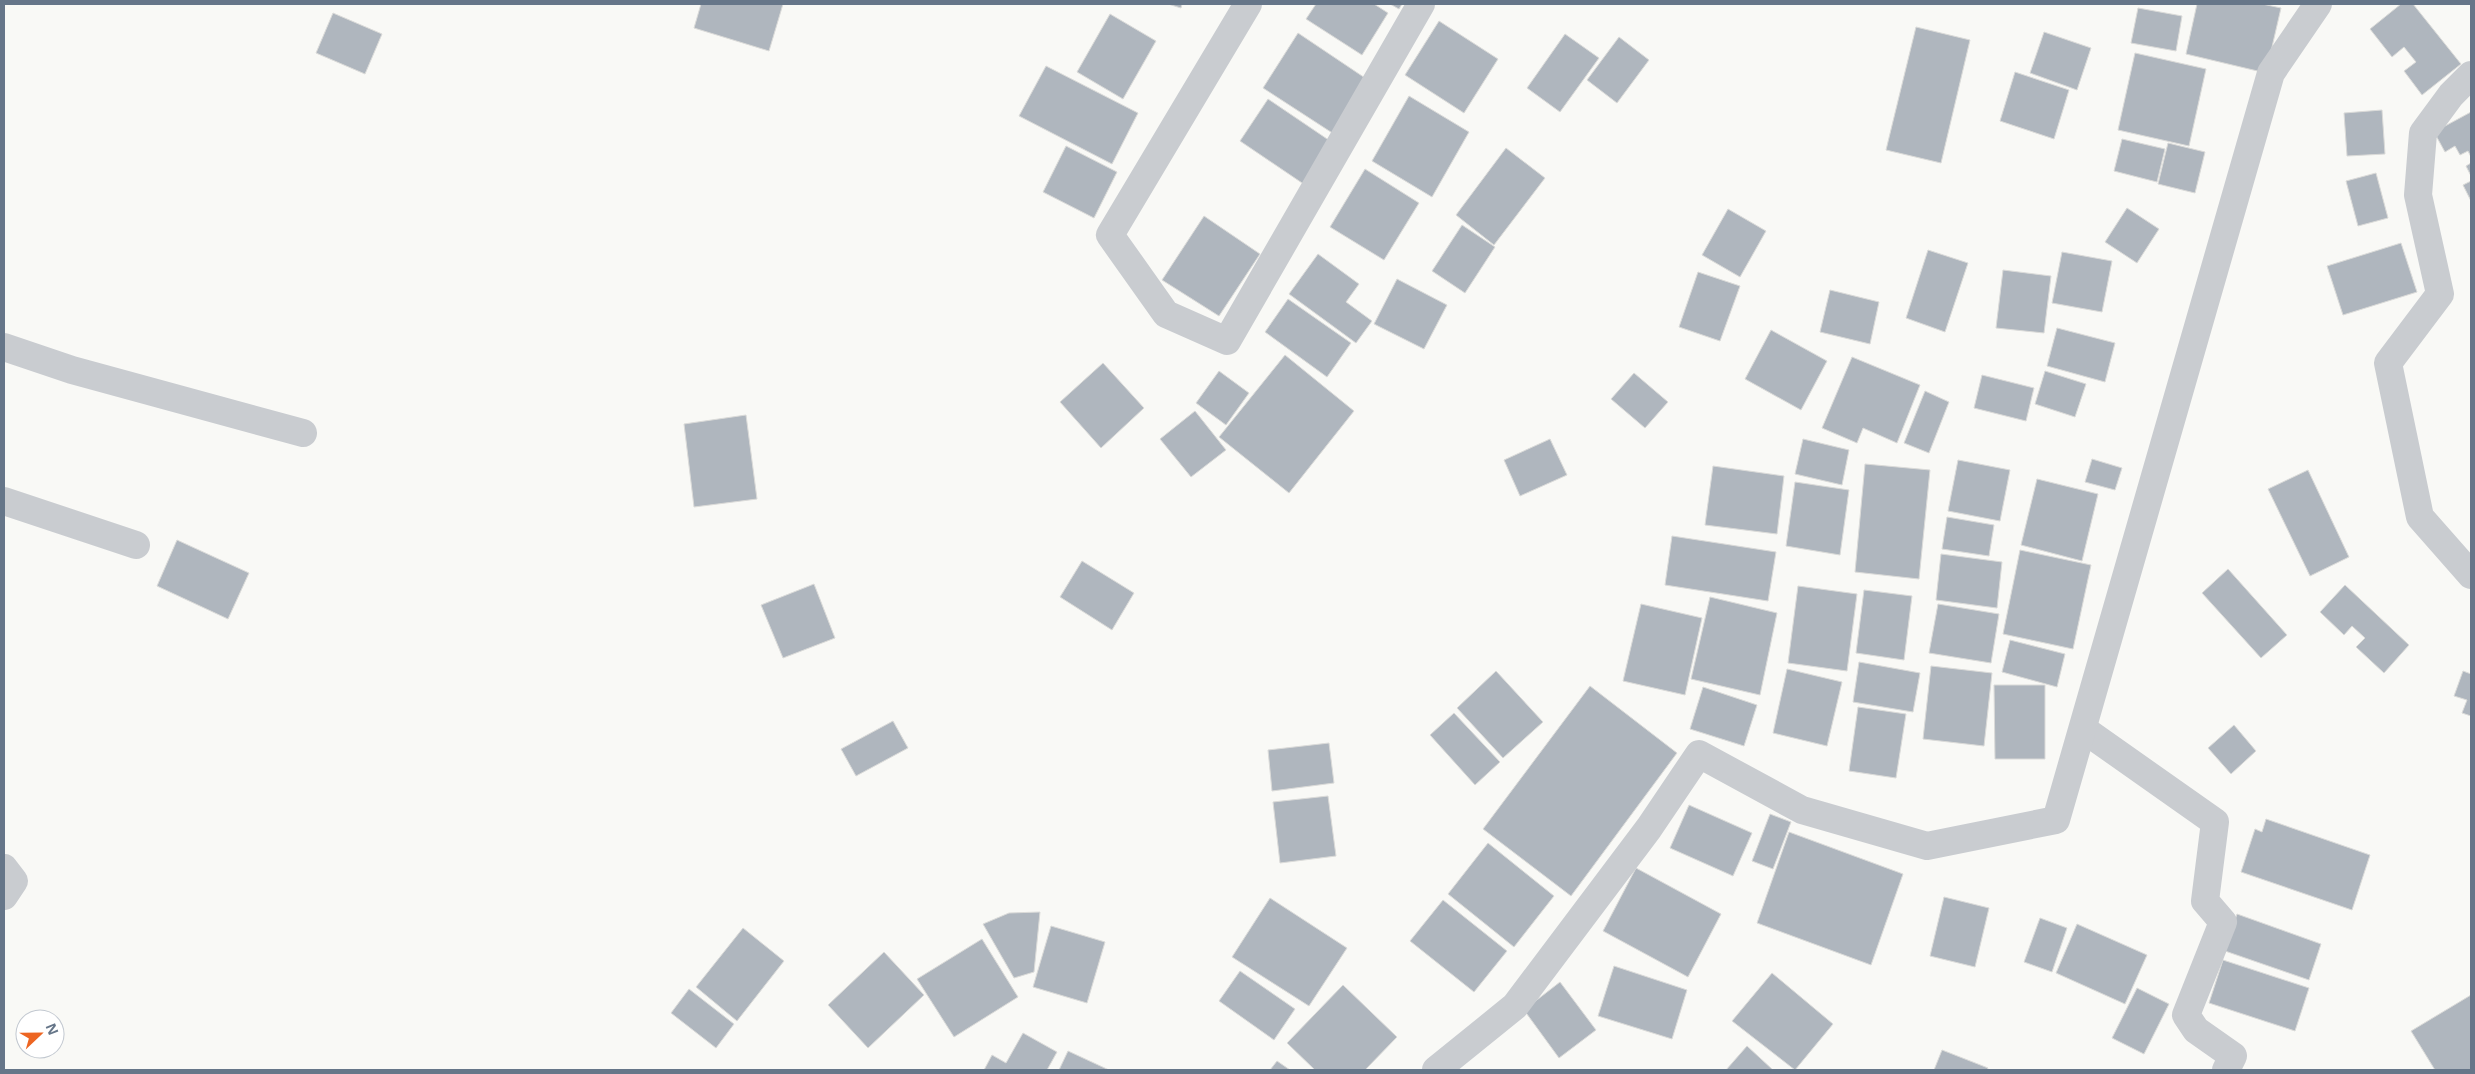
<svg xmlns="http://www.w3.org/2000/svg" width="2475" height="1074" font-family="'Noto Sans',sans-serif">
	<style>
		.building { fill: #afb6be; stroke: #dbdbd9 }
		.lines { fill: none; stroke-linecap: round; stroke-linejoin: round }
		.minor { stroke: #c9ccd0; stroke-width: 28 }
	</style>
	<rect width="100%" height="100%" fill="#f9f9f6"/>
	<g class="building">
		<polygon points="701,4 783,4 769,51 694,28"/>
		<polygon points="1168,4 1182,4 1181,8"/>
		<polygon points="1316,4 1374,4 1388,13 1362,55 1306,19"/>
		<polygon points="1390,4 1402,4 1399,9"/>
		<polygon points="2197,4 2262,4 2281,8 2266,73 2186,54"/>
		<polygon points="2401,4 2413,4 2461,64 2422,95 2404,71 2416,62 2404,47 2392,57 2370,29"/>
		<polygon points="2138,8 2182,16 2176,51 2131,43"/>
		<polygon points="333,13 382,34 365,74 316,53"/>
		<polygon points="1110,14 1156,41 1123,99 1077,72"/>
		<polygon points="1439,21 1498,59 1464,113 1405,75"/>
		<polygon points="1916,27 1970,40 1941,163 1886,150"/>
		<polygon points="2044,32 2091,48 2077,90 2030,73"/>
		<polygon points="1298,33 1371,82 1337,136 1263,88"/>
		<polygon points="1565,34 1599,58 1560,112 1527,88"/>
		<polygon points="1619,37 1649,60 1617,103 1587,80"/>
		<polygon points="2135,53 2206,69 2189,146 2118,130"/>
		<polygon points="1046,66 1138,113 1112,164 1019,116"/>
		<polygon points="2015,72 2069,90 2054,139 2000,121"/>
		<polygon points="1409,96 1469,132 1432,197 1372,161"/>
		<polygon points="1268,99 1336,145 1308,187 1240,141"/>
		<polygon points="2382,110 2385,154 2347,156 2344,113"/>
		<polygon points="2471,112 2471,157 2468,151 2460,155 2455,146 2445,152 2434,132"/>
		<polygon points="2122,139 2165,149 2157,182 2114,171"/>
		<polygon points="2168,143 2205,152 2195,193 2158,184"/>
		<polygon points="1066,146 1117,172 1094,218 1043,192"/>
		<polygon points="1506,148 1545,178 1494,245 1456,215"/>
		<polygon points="2471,163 2471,176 2466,166"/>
		<polygon points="1365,169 1419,203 1384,260 1330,227"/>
		<polygon points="2376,173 2388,218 2358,226 2346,181"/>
		<polygon points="2471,181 2471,201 2463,185"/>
		<polygon points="2127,208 2159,229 2137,263 2105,242"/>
		<polygon points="1728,209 1766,231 1740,277 1702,255"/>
		<polygon points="1204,216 1260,254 1219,316 1162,280"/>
		<polygon points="1462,225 1495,247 1465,293 1432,271"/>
		<polygon points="2401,243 2417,292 2343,315 2327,266"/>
		<polygon points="1928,250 1968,263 1945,332 1906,318"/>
		<polygon points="2062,252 2112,261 2102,312 2052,303"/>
		<polygon points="1318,254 1359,284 1346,302 1372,321 1356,343 1289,294"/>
		<polygon points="2003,270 2051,276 2044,333 1996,328"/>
		<polygon points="1698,272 1740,286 1720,341 1679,327"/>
		<polygon points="1397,279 1447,305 1424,349 1374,324"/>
		<polygon points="1830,290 1879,302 1870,344 1820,332"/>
		<polygon points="1288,299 1351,343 1327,377 1265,332"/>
		<polygon points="2057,328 2115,343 2105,382 2047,366"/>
		<polygon points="1771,330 1827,361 1801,410 1745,379"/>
		<polygon points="1285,355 1354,411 1289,493 1219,437"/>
		<polygon points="1852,357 1920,385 1897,443 1863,428 1857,443 1822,428"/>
		<polygon points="1103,363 1144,408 1101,448 1060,402"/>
		<polygon points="1219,371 1249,393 1226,425 1196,403"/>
		<polygon points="2045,371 2086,384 2075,417 2035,404"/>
		<polygon points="1634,373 1668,402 1645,428 1611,399"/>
		<polygon points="1982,375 2034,388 2026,421 1974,408"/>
		<polygon points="1925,391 1949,402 1929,453 1904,443"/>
		<polygon points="1195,411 1226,450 1191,477 1160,439"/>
		<polygon points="746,415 757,499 694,507 684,424"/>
		<polygon points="1550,439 1567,475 1520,496 1504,460"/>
		<polygon points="1803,439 1849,450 1842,485 1795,474"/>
		<polygon points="2092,459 2122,468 2115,490 2085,482"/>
		<polygon points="1958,460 2010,470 2000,521 1948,511"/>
		<polygon points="1865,464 1930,470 1919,579 1855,572"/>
		<polygon points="1713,466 1784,476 1777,534 1705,525"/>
		<polygon points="2308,470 2349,557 2310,576 2268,489"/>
		<polygon points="2037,479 2098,494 2082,561 2021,545"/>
		<polygon points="1795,482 1849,490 1840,555 1786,546"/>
		<polygon points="1947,517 1994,525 1989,556 1942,549"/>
		<polygon points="1672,536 1776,552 1768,601 1665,585"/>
		<polygon points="177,540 249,573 228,619 157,586"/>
		<polygon points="2020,550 2091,565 2073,649 2003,634"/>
		<polygon points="1941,554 2002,562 1997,608 1936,600"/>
		<polygon points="1082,561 1134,593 1112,630 1060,597"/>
		<polygon points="2228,569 2287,635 2261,658 2202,593"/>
		<polygon points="814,584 835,638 783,658 761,605"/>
		<polygon points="2345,585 2409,645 2384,673 2356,647 2365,638 2352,626 2344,635 2320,612"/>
		<polygon points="1798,586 1857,594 1847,671 1788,663"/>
		<polygon points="1864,590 1912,596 1904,660 1856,653"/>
		<polygon points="1710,597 1777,613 1760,695 1691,679"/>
		<polygon points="1641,604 1702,618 1685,695 1623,681"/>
		<polygon points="1938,604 1999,614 1991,663 1929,653"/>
		<polygon points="2010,640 2065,654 2057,687 2002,672"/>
		<polygon points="1859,662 1920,673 1913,712 1853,702"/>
		<polygon points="1931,666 1992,673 1984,746 1923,739"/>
		<polygon points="1787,669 1842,682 1827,746 1773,733"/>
		<polygon points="1496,671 1543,722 1503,758 1457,708"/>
		<polygon points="2463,671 2471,674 2471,716 2462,713 2467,700 2454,696"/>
		<polygon points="1994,685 2045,685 2045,759 1995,759"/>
		<polygon points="1590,686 1677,753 1571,896 1483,829"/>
		<polygon points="1703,687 1757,705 1744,746 1690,729"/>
		<polygon points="1858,707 1906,714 1896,778 1849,771"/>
		<polygon points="1454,713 1500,762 1475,785 1430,735"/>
		<polygon points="893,721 908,748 856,776 841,749"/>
		<polygon points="2234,725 2256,751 2231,774 2208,748"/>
		<polygon points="1329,743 1334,783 1272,791 1268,750"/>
		<polygon points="1328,796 1336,856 1280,863 1273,802"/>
		<polygon points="1689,805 1752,833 1733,876 1670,848"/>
		<polygon points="1770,814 1791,822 1773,869 1752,861"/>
		<polygon points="2266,819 2370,855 2352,910 2241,872 2255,829 2262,832"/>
		<polygon points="1789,832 1903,874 1871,965 1757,923"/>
		<polygon points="1488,843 1554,896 1514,947 1448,894"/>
		<polygon points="1636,868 1721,914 1688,977 1603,931"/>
		<polygon points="1944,897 1989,908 1975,967 1930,956"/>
		<polygon points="1270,898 1347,948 1309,1006 1232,957"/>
		<polygon points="1443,900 1507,951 1474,992 1410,941"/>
		<polygon points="1040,912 1034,972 1014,978 983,924 1009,913"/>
		<polygon points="2237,914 2321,944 2309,980 2225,951"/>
		<polygon points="2040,918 2067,928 2052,972 2024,962"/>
		<polygon points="2077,924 2147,955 2125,1004 2056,973"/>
		<polygon points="1051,926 1105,942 1087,1003 1033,987"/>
		<polygon points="743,928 784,961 737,1021 696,987"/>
		<polygon points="982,939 1018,997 954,1037 917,979"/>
		<polygon points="884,952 924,995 868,1048 828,1005"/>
		<polygon points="2223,960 2309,988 2295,1031 2209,1003"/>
		<polygon points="1614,966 1687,990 1672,1039 1598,1016"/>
		<polygon points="1240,971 1295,1009 1274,1040 1219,1001"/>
		<polygon points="1772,973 1833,1024 1795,1070 1732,1021"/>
		<polygon points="1560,982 1596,1030 1559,1058 1524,1010"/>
		<polygon points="1343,985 1397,1037 1365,1070 1315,1070 1287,1043"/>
		<polygon points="2137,988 2169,1004 2144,1054 2112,1038"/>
		<polygon points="689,989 734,1024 716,1048 671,1013"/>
		<polygon points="2471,995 2471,1070 2435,1070 2411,1031"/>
		<polygon points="1023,1033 1057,1052 1047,1070 984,1070 992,1055 1006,1063"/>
		<polygon points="1747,1046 1773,1070 1726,1070"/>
		<polygon points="1942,1050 1988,1068 1987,1070 1934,1070"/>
		<polygon points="1068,1051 1109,1070 1059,1070"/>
		<polygon points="1277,1061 1290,1070 1270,1070"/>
	</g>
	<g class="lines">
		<g class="minor">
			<polyline points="1248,4 1110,235 1166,314 1227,341 1421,4"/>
			<polyline points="2471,75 2451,95 2423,133 2418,195 2440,294 2388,363 2420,517 2471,575"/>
			<polyline points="4,347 72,370 303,433"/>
			<polyline points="4,501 136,545"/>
			<polyline points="2083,729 2215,822 2205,901 2223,922 2186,1015 2196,1030 2233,1056 2226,1070"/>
			<polyline points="4,868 14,881 4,896"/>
			<polyline points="1436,1070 1515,1006 1649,828 1699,754 1802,810 1927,846 2056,820 2271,73 2318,4"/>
		</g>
	</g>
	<rect width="2475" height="1074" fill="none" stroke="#667689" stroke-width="10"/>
	<g transform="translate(40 1034) rotate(68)"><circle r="24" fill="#ffffff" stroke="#c2c8d0"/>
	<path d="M0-4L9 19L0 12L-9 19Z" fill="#ed6522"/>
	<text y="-8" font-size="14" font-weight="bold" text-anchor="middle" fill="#667689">N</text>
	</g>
</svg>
